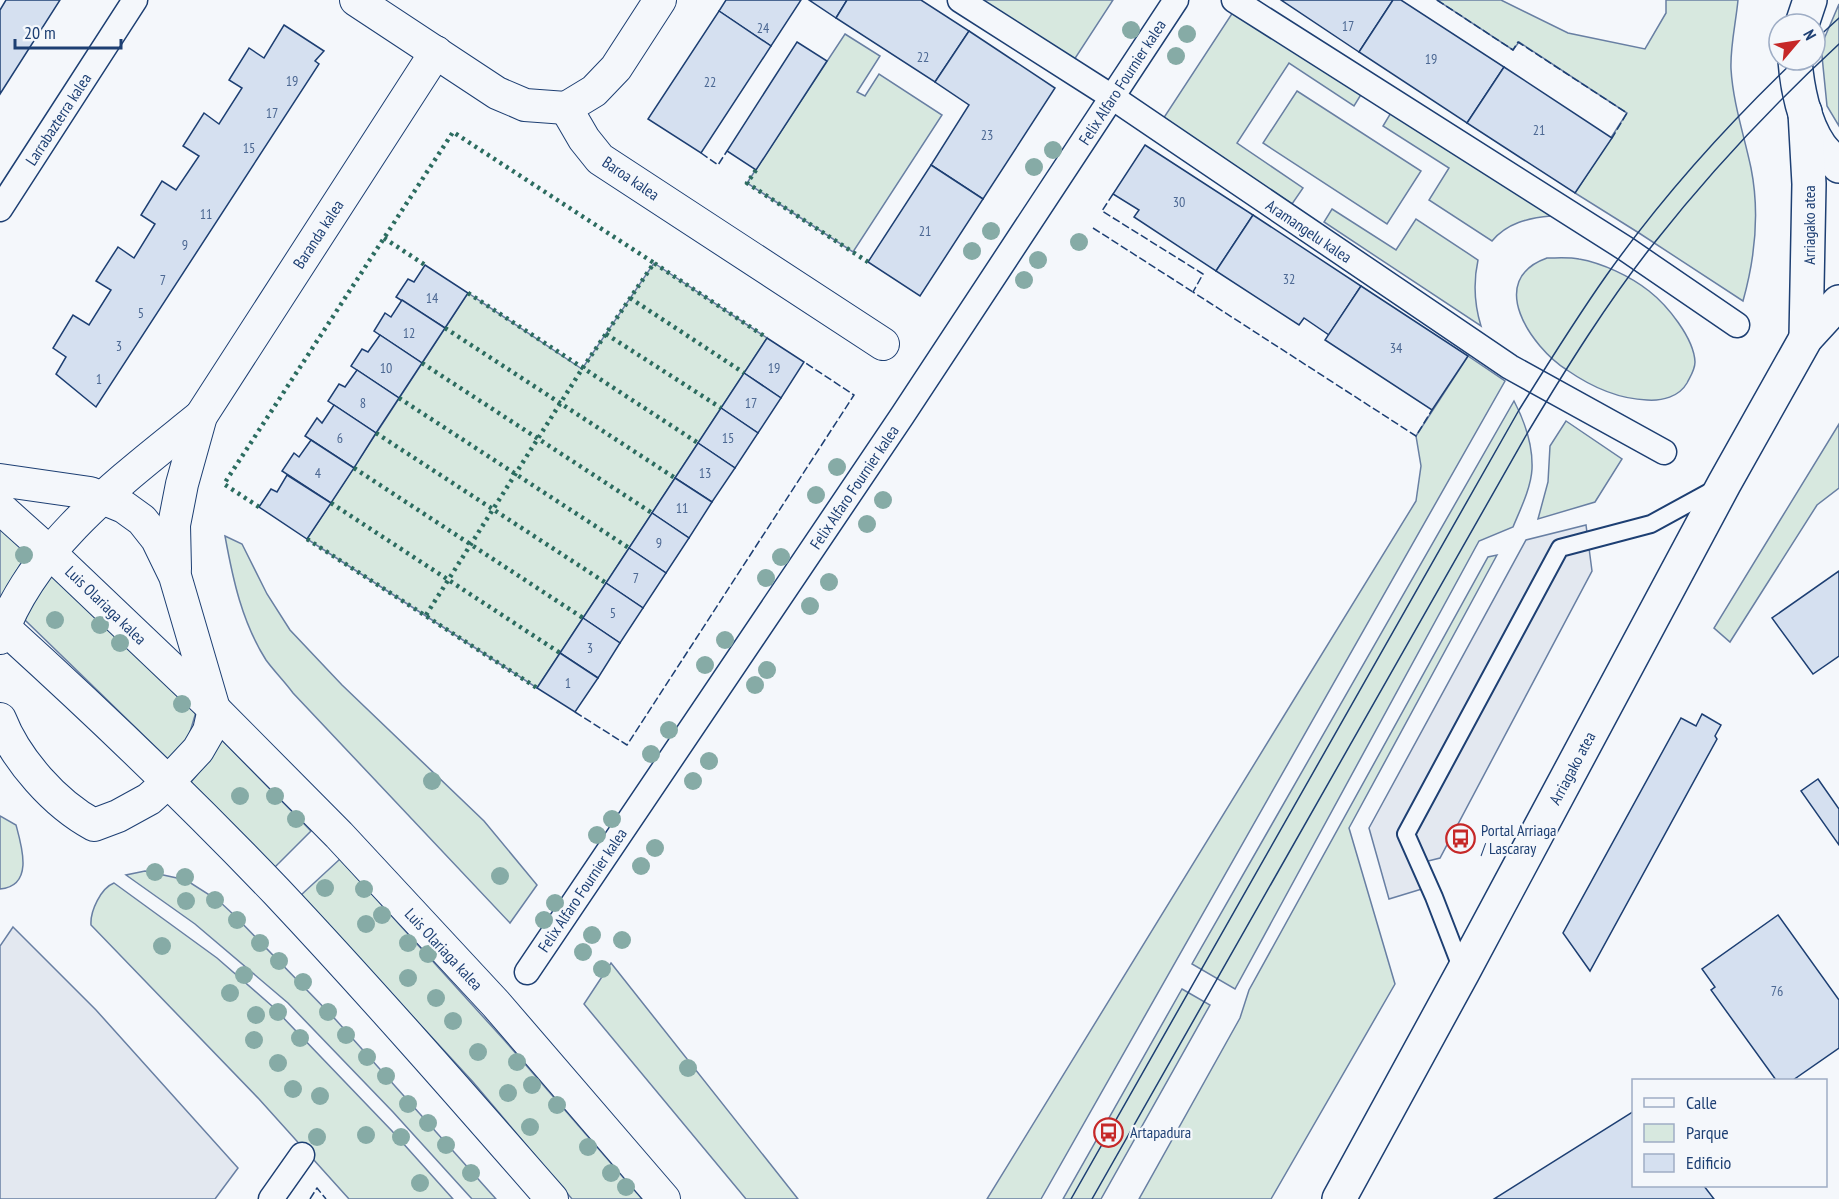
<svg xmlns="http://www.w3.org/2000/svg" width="1839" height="1199" font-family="'PT Sans Narrow',sans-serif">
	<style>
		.green { fill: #d7e8df; stroke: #687fa3; stroke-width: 1.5 }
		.parking { fill: #e3e8f0; stroke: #687fa3; stroke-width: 1.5 }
		.building { fill: #d5e0f0; stroke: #1d3f73; stroke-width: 1.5 }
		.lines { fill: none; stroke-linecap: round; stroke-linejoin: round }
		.service-casing { stroke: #1d3f73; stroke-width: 20 }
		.pedestrian-casing { stroke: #1d3f73; stroke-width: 27 }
		.minor-casing { stroke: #1d3f73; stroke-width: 34 }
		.secondary-casing { stroke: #1d3f73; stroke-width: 36 }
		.service { stroke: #f4f7fb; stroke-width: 16 }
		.pedestrian { stroke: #f4f7fb; stroke-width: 24 }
		.minor { stroke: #f4f7fb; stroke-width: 32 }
		.secondary { stroke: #f4f7fb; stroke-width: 33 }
		.tram { stroke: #1d3f73; stroke-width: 1.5 }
		.hedge { stroke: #2c6c60; stroke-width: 4.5; stroke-dasharray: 3 4.5; stroke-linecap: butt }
		.fence { stroke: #1d3f73; stroke-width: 1.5; stroke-dasharray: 8 3; stroke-linecap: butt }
		.tree { fill: #86aba6 }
		.labels { text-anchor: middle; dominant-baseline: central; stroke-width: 4.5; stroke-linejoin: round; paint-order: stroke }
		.number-label { font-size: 14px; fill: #4b6792 }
		.street-label { font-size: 16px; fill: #1d3f73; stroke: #f4f7fb }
		.poi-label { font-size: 16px; fill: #1d3f73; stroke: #f4f7fb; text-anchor: start }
	</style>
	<rect width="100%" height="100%" fill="#f4f7fb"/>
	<g class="green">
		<polygon points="981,0 1113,0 1074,60"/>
		<path d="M1437,0H1501L1568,33L1645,49L1666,13V0H1738C1736,22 1730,47 1731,69C1733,103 1744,135 1751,168C1760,213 1755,258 1743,301L1639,233L1575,193L1627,113L1519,42L1513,50Z"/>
		<polygon points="1839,4 1839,126 1827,106 1821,46"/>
		<polygon points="1235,9 1362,93 1354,106 1289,63 1237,143 1303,188 1292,204 1163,119"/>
		<polygon points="845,34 880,56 857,92 865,96 879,74 942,115 853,252 747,183"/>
		<polygon points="1297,91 1421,171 1387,224 1263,143"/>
		<path d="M1392,111L1551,216C1528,218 1507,223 1492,241L1429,200L1449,168L1383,126Z"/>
		<path d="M1332,209L1396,250L1416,219L1478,260C1473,283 1474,303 1481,326L1324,222Z"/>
		<path d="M1547,258C1557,258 1569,257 1579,259C1602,263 1630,276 1649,291C1667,305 1694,338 1695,362C1695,370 1690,377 1687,383C1679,397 1662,401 1647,400C1619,399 1590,386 1567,370C1531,347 1485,280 1547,258Z"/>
		<polygon points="654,263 767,338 537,688 307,539 468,293 582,369"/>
		<polygon points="1468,356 1505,381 1041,1199 987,1199 1416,501 1421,466 1416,436"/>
		<path d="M1514,401C1525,422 1533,445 1532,469C1531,488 1520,510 1513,527L1479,541L1235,989L1192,964Z"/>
		<polygon points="1566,421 1622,459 1595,502 1538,519 1548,482 1550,446"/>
		<polygon points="1839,424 1839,488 1817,505 1730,642 1714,628"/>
		<polygon points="0,527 28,552 15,573 3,601 0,599"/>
		<path d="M225,536L242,544L267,594L290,630L342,685L484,821L537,885L510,923L293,693C285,682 274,671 266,660C242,622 233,580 225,536Z"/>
		<polygon points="1497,555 1349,828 1395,984 1271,1199 1139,1199 1240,1018 1249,990 1488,557"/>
		<polygon points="49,573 196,712 187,742 170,761 25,620 35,597"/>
		<polygon points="220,738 311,831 275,867 191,782 204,766"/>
		<path d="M0,816L16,825C22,847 34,886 0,889Z"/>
		<polygon points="340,859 506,1042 642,1199 572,1199 473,1082 301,895"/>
		<polygon points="145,871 186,880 219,901 234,915 336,1020 496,1199 472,1199 393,1112 288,1003 195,924 126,875"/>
		<path d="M114,883L217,958L272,1006L392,1131L453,1199H349L259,1099L91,925C90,911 101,888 114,883Z"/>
		<polygon points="611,963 798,1199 746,1199 584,1004"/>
		<polygon points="1182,989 1210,1005 1101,1199 1063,1199"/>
	</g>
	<g class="parking">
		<polygon points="1586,525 1592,571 1440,858 1428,861 1435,885 1389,899 1369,828 1526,540"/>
		<polygon points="13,927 96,1010 238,1168 215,1199 0,1199 0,946"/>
	</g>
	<g class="building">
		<polygon points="6,0 60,0 0,94 0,10"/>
		<polygon points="726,0 801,0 771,46 719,11"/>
		<polygon points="809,0 847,0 836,18"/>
		<polygon points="847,0 921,0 969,31 935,82 836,18"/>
		<polygon points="1281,0 1393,0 1359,52"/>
		<polygon points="1393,0 1401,0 1504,67 1467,123 1359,52"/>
		<polygon points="719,11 771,46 701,153 648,119"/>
		<polygon points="284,25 324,51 315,61 319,64 96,407 56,374 66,357 53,348 73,315 89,325 111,290 96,281 118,247 134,258 155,224 141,215 162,181 176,190 199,156 183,146 204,113 219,124 242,88 229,80 249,48 264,58"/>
		<polygon points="969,31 1055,88 983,199 931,165 969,105 935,82"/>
		<polygon points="797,42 827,61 756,170 727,151"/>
		<polygon points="1504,67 1612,138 1575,193 1467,123"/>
		<polygon points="1145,145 1253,215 1216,271 1134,217 1139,210 1113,194"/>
		<polygon points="931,165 983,199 920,296 868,262"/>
		<polygon points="1253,215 1361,286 1329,335 1304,318 1299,325 1216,271"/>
		<polygon points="425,265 468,293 445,328 396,297 408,279 414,282"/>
		<polygon points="1361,286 1468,356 1432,410 1325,340"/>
		<polygon points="402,300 445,328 422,363 374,331 385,313 391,317"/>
		<polygon points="380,335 422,363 399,398 351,366 362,349 368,352"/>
		<polygon points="767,338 804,362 781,398 744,373"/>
		<polygon points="357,370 399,398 376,433 328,401 339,384 345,387"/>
		<polygon points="744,373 781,398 758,433 721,408"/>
		<polygon points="334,405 376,433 354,468 305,436 317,418 322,423"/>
		<polygon points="721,408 758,433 735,468 698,443"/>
		<polygon points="311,440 354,468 331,503 282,471 294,453 299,457"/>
		<polygon points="698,443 735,468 712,502 675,478"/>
		<polygon points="287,475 331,503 307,539 259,507 271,489 277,492"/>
		<polygon points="675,478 712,502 689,538 652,513"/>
		<polygon points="652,513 689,538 666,573 629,548"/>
		<polygon points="629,548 666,573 643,608 606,583"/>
		<polygon points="1839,571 1839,656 1813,674 1772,618"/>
		<polygon points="606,583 643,608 620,643 583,618"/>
		<polygon points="583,618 620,643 598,678 560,653"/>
		<polygon points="560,653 598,678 575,712 537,688"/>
		<polygon points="1702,714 1721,725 1715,736 1717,739 1590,971 1563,933 1681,718 1696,726"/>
		<polygon points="1818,779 1839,809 1839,845 1801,791"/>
		<polygon points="1778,915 1839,1000 1839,1048 1793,1080 1776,1080 1711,990 1715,987 1702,969"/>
		<polygon points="1634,1111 1634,1186 1704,1186 1714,1199 1494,1199"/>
	</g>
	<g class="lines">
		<defs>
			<polyline id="service" points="1463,972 1434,897 1406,834 1560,548 1651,524 1715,489"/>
			<g id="pedestrian">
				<polyline points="960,0 1112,97 1510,367 1664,452"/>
				<polyline points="1234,0 1626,249 1737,325"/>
				<polyline points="0,209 135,0"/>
				<polyline points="527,972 902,416 1176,0"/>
				<polyline points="271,1199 302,1155"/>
			</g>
			<g id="minor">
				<polyline points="356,0 497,93 525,105 566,108"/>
				<polyline points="566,108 584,139 600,159 883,344"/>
				<polyline points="566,108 594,91 616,68 660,0"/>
				<path d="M0,480L90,493L124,507L142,520L157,539L175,576L214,709L209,731L198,750L168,782L149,799L118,816L94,825C55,804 16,760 0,719"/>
				<polyline points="0,508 49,552 214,709 339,835 496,1004 664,1199"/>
				<polyline points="175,569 174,525 182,484 201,416 436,52"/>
				<path d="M0,624C95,710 188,799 277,892C371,992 462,1096 552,1199"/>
				<path d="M0,638C33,544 126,477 201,416"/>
			</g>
			<g id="secondary">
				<polyline points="1802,24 1810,0"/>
				<path d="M1795,60C1797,87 1804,123 1820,146C1825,153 1833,160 1839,166"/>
				<polyline points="1805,112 1809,184 1806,338"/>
				<polyline points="1339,1199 1463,972 1724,484 1806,338 1839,302"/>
			</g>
		</defs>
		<use href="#service" class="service-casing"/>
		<use href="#pedestrian" class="pedestrian-casing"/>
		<use href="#minor" class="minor-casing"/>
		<use href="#secondary" class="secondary-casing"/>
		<use href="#service" class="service"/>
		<use href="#pedestrian" class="pedestrian"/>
		<use href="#minor" class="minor"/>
		<use href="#secondary" class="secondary"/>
		<g class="tram">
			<polyline points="1815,40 1839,18"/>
			<path d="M1071,1199L1519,410C1547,365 1575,320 1606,276C1661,198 1726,126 1795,60"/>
			<path d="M1092,1199L1528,432C1567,367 1608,301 1655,242C1711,171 1773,105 1839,44"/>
		</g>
		<g class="hedge">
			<polyline points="756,170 747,183 868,262"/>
			<polyline points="384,238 425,265"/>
			<polyline points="468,293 698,443"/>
			<polyline points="630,298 744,373"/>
			<polyline points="445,328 675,478"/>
			<polyline points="606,334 721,408"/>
			<polyline points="422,363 652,513"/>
			<polyline points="399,398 629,548"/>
			<polyline points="376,433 606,583"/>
			<polyline points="354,468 583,618"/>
			<polyline points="331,503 560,653"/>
			<polyline points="259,507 224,484 453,132 654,263"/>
			<polyline points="307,539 537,688"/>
			<polyline points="426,615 582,369 654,263 767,338"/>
		</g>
		<g class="fence">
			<polyline points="1437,0 1513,50 1518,42 1627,113 1612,138"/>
			<polyline points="701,153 718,165 727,151"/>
			<polyline points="1113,194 1102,211 1203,274 1193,292 1416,436 1432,410"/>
			<polyline points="1093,228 1193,292"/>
			<polyline points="575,712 627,745 854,395 804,362"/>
			<polyline points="310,1199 317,1188 326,1199"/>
		</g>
	</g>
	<g class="tree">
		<circle cx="1131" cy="30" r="9"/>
		<circle cx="1187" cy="34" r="9"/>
		<circle cx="1176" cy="56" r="9"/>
		<circle cx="1053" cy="150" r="9"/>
		<circle cx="1034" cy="167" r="9"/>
		<circle cx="991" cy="231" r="9"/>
		<circle cx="1079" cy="242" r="9"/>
		<circle cx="972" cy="251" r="9"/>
		<circle cx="1038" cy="260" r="9"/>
		<circle cx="1024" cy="280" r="9"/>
		<circle cx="837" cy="467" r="9"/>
		<circle cx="816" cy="495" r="9"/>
		<circle cx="883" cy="500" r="9"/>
		<circle cx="867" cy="524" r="9"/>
		<circle cx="24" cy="555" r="9"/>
		<circle cx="781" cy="557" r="9"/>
		<circle cx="766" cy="578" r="9"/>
		<circle cx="829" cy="582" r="9"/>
		<circle cx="810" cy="606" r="9"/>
		<circle cx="55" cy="620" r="9"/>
		<circle cx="100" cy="625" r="9"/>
		<circle cx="725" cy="640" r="9"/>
		<circle cx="120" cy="643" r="9"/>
		<circle cx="705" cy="665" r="9"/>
		<circle cx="767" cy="670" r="9"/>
		<circle cx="755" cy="685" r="9"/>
		<circle cx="182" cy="704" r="9"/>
		<circle cx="669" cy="730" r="9"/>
		<circle cx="651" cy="754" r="9"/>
		<circle cx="709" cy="761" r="9"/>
		<circle cx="432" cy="781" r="9"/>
		<circle cx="693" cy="781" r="9"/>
		<circle cx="240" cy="796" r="9"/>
		<circle cx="275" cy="796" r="9"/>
		<circle cx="296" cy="819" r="9"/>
		<circle cx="612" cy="819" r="9"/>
		<circle cx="597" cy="835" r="9"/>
		<circle cx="655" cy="848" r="9"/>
		<circle cx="641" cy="866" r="9"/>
		<circle cx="155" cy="872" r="9"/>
		<circle cx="500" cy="876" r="9"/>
		<circle cx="185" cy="877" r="9"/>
		<circle cx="325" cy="888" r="9"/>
		<circle cx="364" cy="889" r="9"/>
		<circle cx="215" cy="900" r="9"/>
		<circle cx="186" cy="901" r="9"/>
		<circle cx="555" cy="903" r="9"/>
		<circle cx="382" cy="915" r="9"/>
		<circle cx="237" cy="920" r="9"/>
		<circle cx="544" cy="920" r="9"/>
		<circle cx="366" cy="924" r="9"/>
		<circle cx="592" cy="935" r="9"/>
		<circle cx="622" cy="940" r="9"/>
		<circle cx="260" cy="943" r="9"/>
		<circle cx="408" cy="943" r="9"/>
		<circle cx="162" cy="946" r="9"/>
		<circle cx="583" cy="952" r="9"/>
		<circle cx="428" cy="954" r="9"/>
		<circle cx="279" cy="961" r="9"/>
		<circle cx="602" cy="969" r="9"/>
		<circle cx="244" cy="975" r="9"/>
		<circle cx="408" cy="978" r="9"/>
		<circle cx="303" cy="982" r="9"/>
		<circle cx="230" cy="993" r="9"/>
		<circle cx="436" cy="998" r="9"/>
		<circle cx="278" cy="1012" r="9"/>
		<circle cx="328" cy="1012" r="9"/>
		<circle cx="256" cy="1015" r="9"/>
		<circle cx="453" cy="1021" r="9"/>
		<circle cx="346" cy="1035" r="9"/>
		<circle cx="300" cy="1038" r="9"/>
		<circle cx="254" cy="1040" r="9"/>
		<circle cx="478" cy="1052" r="9"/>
		<circle cx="367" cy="1057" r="9"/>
		<circle cx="517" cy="1062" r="9"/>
		<circle cx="278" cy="1063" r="9"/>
		<circle cx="688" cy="1068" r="9"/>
		<circle cx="386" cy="1076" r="9"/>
		<circle cx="532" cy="1085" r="9"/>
		<circle cx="293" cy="1089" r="9"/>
		<circle cx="508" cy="1093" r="9"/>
		<circle cx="320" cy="1096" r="9"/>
		<circle cx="408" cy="1104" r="9"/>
		<circle cx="557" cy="1105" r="9"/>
		<circle cx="428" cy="1123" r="9"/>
		<circle cx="530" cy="1127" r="9"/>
		<circle cx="366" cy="1135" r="9"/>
		<circle cx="317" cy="1137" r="9"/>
		<circle cx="401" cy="1137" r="9"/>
		<circle cx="446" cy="1145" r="9"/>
		<circle cx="588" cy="1147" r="9"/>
		<circle cx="471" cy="1173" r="9"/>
		<circle cx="611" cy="1173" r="9"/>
		<circle cx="420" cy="1183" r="9"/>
		<circle cx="626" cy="1187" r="9"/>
	</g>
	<defs>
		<symbol id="bus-ring" viewBox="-11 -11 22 22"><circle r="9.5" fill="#f4f7fb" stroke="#c62828" stroke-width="1.5"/><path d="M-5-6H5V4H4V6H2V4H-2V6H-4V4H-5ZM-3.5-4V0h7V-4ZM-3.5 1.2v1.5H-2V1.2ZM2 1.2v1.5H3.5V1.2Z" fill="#c62828"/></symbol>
	</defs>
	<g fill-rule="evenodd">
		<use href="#bus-ring" x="1444" y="822" width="33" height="33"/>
		<use href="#bus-ring" x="1092" y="1116" width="33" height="33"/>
	</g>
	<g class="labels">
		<g class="number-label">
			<text x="1348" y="26">17</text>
			<text x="763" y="28">24</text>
			<text x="923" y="57">22</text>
			<text x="1431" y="59">19</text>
			<text x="292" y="81">19</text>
			<text x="710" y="82">22</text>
			<text x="272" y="113">17</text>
			<text x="1539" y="130">21</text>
			<text x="987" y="135">23</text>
			<text x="249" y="148">15</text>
			<text x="1179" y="202">30</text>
			<text x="206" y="214">11</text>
			<text x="925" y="231">21</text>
			<text x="185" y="245">9</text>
			<text x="1289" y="279">32</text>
			<text x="163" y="280">7</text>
			<text x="432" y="298">14</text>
			<text x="141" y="313">5</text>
			<text x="409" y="333">12</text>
			<text x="119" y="346">3</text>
			<text x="1396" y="348">34</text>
			<text x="386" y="368">10</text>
			<text x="774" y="368">19</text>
			<text x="99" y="379">1</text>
			<text x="363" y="403">8</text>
			<text x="751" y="403">17</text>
			<text x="340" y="438">6</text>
			<text x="728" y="438">15</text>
			<text x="318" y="473">4</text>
			<text x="705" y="473">13</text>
			<text x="682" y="508">11</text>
			<text x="659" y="543">9</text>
			<text x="636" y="578">7</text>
			<text x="613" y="613">5</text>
			<text x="590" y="648">3</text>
			<text x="568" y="683">1</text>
			<text x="1777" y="991">76</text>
		</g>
		<g class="street-label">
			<text transform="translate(1122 82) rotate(-57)">Felix Alfaro Fournier kalea</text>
			<text transform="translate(58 119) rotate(-57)">Larrabazterra kalea</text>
			<text transform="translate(631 178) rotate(34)">Baroa kalea</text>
			<text transform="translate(1809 225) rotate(-90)">Arriagako atea</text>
			<text transform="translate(1309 231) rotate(34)">Aramangelu kalea</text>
			<text transform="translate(318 234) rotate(-57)">Baranda kalea</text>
			<text transform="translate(854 487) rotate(-56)">Felix Alfaro Fournier kalea</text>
			<text transform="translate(106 605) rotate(44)">Luis Olariaga kalea</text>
			<text transform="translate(1572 768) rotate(-62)">Arriagako atea</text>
			<text transform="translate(582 890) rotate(-56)">Felix Alfaro Fournier kalea</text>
			<text transform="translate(444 949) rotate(47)">Luis Olariaga kalea</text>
		</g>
		<g class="poi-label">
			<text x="1481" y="830">Portal Arriaga<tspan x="1481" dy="18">/ Lascaray</tspan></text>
			<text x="1130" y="1132">Artapadura</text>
		</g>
	</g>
	<rect x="1632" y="1079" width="195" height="108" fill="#f4f7fb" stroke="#9eadc5" stroke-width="1.5"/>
	<rect x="1644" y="1098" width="30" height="9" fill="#f4f7fb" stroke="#9eadc5" stroke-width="1.5"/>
	<text x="1686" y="1109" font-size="18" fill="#1d3f73">Calle</text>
	<rect x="1644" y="1124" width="30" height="18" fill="#d7e8df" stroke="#9eadc5" stroke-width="1.5"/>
	<text x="1686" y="1139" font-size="18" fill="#1d3f73">Parque</text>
	<rect x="1644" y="1154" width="30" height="18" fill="#d5e0f0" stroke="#9eadc5" stroke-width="1.5"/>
	<text x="1686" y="1169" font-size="18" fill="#1d3f73">Edificio</text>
	<g transform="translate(1797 42) rotate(61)"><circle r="28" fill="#f4f7fb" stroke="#9eadc5" stroke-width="1.5"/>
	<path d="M0-4.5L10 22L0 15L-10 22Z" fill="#c62828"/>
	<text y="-9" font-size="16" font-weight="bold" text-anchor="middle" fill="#1d3f73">N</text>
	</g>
	<path d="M15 39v9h106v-9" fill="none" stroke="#1d3f73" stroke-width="3"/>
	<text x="24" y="39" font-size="18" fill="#1d3f73" stroke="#f4f7fb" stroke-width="4.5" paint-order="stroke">20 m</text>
</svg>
